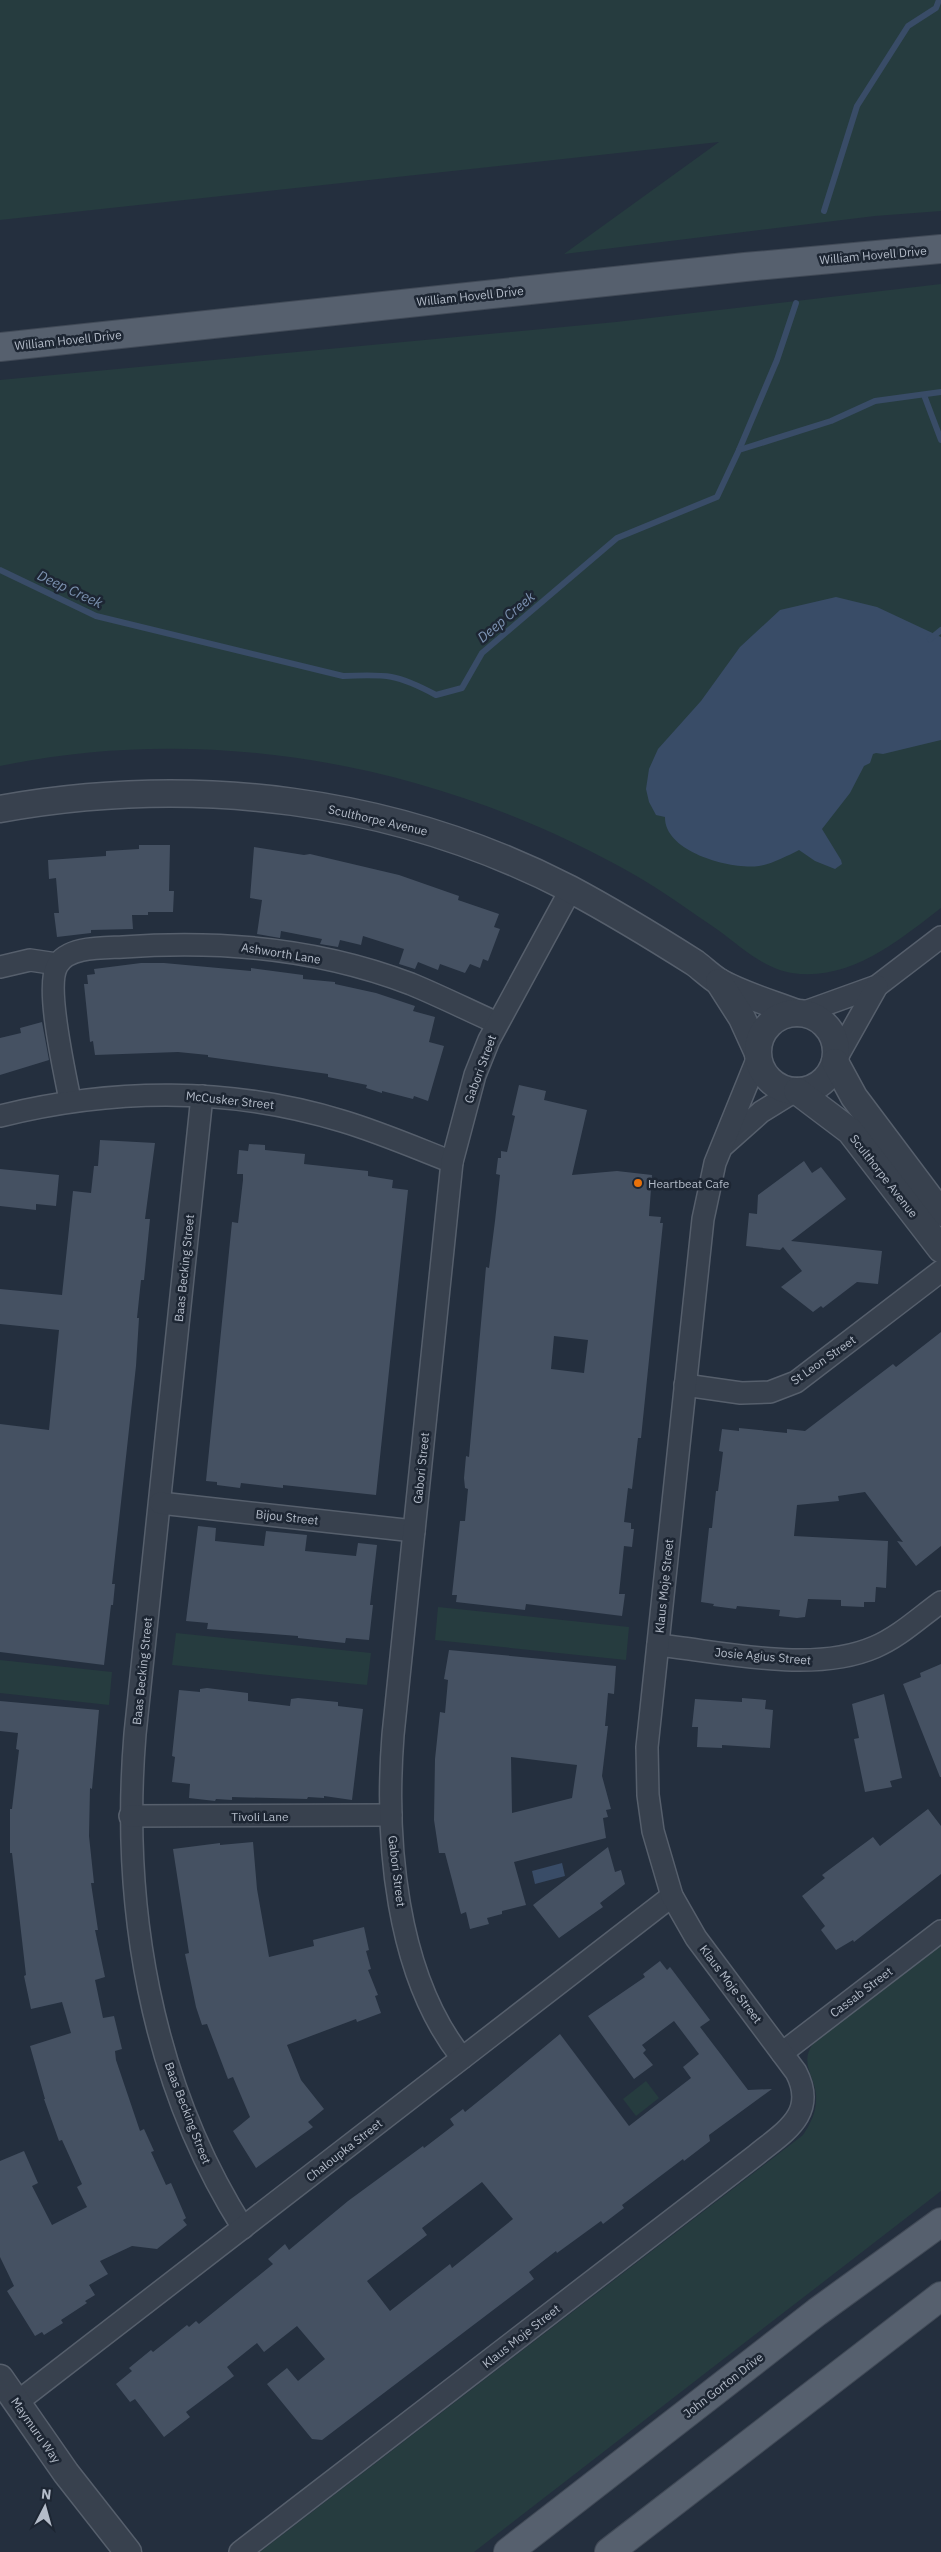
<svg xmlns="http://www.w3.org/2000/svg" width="941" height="2552" font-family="'IBM Plex Sans',sans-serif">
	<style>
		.green { fill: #263c3f }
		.water { fill: #394c67 }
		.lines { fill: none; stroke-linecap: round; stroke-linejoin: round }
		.stream { stroke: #394c67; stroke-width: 6 }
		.building { fill: #455162; fill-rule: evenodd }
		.minor-casing { stroke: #565f6c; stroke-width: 24 }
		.tertiary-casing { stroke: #565f6c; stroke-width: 29 }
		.primary-casing { stroke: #414a57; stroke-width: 30 }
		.minor { stroke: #38414e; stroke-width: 21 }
		.tertiary { stroke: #38414e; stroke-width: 26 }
		.primary { stroke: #56606e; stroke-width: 28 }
		.food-dot { fill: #e8710a; stroke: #1d2633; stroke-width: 2 }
		.labels { text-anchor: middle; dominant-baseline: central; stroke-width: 5; stroke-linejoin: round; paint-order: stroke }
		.street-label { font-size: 12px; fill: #b4bcc9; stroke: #1d2633 }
		.poi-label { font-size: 12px; fill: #b4bcc9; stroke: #1d2633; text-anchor: start }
		.water-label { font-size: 14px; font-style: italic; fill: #7c92b1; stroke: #1d2633 }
	</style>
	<rect width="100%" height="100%" fill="#242f3e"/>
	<g class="green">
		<polygon points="0,0 941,0 941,211 875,216 564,254 719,142 0,220"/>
		<path d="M941,284V908C899,940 850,982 792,973C764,969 740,946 718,930C690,911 663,891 633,874C443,766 215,721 0,766V380L616,322Z"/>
		<polygon points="438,1607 629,1627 626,1660 435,1640"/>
		<polygon points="176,1633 371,1653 367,1685 172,1665"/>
		<polygon points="0,1660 112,1672 109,1705 0,1693"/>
		<path d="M941,1946V2191L474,2552H260L803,2135C811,2123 817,2111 816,2095C815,2076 799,2063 813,2044Z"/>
		<polygon points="646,2081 659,2098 636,2116 623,2099"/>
	</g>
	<g class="water">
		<path d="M836,597L877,607L941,637V740L883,754L876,753L873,754L870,763L864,766L850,793L822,829L841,860L842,864L835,869L815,861L799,850C787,856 772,864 759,866C731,870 664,852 665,817L656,815L649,802L646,789L649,769L658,749L701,701L740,647L780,610Z"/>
		<polygon points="562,1863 565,1876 535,1884 532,1871"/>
	</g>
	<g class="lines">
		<g class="stream">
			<polyline points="824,211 857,106 908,26 936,8 939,0"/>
			<polyline points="924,395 941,440"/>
			<polyline points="739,450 777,360 796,303"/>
			<path d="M0,570L96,616L343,676C387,674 397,674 436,695L462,688L482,653L617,538L717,497L739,450L831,421L875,401L941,392"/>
			<polyline points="930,639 941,630"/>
		</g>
	</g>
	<g class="building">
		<polygon points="139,845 170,845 169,891 174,891 173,912 148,912 148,915 132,915 133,929 91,930 91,933 57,937 54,913 59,913 56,878 49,879 48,860 106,856 106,851 139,849"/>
		<polygon points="254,847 304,855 310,854 399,875 459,896 458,900 499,914 494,927 500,929 488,961 483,959 480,968 470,964 465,973 440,964 438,970 418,962 415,969 399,964 404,949 363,936 361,945 340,940 338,947 320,944 322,939 281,931 280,938 257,934 262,900 250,898"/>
		<polygon points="141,963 164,963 251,971 251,968 303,975 303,979 335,982 335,984 376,993 415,1006 413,1011 435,1017 429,1042 444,1046 428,1101 414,1096 413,1099 382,1091 382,1093 366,1088 367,1085 328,1077 328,1074 208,1057 208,1055 178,1052 95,1055 93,1041 90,1042 84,984 88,984 87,975 95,974 94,969"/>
		<polygon points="42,1022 49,1060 0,1075 0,1038 21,1033 20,1028"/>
		<path d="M519,1085L546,1091L544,1100L587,1110L572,1175L617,1171L652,1175L649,1216L661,1217L660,1223H663L641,1438H638L632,1489L628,1488L624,1522L631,1523V1529H634L632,1547L624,1546L619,1594H625L622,1616L526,1604L525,1610L456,1602L457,1595H452L460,1521H465L468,1489L465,1488L464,1478L466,1456L469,1457L486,1267L489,1268L495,1221L500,1175L496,1174L498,1158H501V1151L507,1152L515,1116L512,1115ZM554,1336L588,1340L584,1373L551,1369Z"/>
		<polygon points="100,1140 155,1143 145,1219 150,1219 144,1280 141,1280 137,1318 139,1318 136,1366 112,1584 115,1584 113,1605 111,1605 104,1665 0,1652 0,1424 49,1430 59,1330 0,1324 0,1289 62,1295 73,1191 91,1193 94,1166 98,1166"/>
		<polygon points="249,1144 265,1145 265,1150 305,1154 304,1164 368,1171 368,1176 393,1180 392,1188 408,1190 376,1495 283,1485 283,1488 241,1483 240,1488 217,1485 217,1482 206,1481 232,1222 238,1223 243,1180 243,1174 237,1174 239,1150 248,1151"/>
		<polygon points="804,1161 812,1173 821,1167 846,1199 791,1241 882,1251 878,1284 857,1282 823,1308 821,1306 813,1312 781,1287 802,1271 783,1247 780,1250 746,1246 749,1213 757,1214 758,1195"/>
		<polygon points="0,1169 59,1175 56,1206 36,1204 36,1210 0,1206"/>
		<polygon points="941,1332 941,1546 916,1566 897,1541 903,1542 865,1492 838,1496 839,1501 797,1505 794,1536 888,1541 886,1588 876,1587 875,1602 864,1602 864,1607 841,1606 841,1600 808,1599 805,1617 797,1618 779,1616 780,1610 737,1606 736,1609 713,1606 714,1604 701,1602 709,1528 712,1528 716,1491 718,1491 723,1452 719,1451 722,1429 739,1431 739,1428 787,1433 787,1429 805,1431 893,1364 896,1367"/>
		<polygon points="198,1526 216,1528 215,1541 264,1546 266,1531 307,1535 305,1551 356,1556 358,1543 377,1545 370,1605 373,1605 369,1640 346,1638 345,1643 298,1638 298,1636 207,1629 208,1623 186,1621"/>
		<path d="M449,1650L616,1666L614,1694L608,1693L605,1726H608L602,1776L611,1809L606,1810L608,1817L603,1818L606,1838L514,1862L526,1905L502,1911V1914L487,1918L489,1924L470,1929L466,1912L461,1914L445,1853H439L434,1820L435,1759L440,1712L445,1713L448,1680L444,1679ZM511,1757L577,1765L572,1798L512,1813Z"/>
		<polygon points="941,1664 941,1777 940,1777 903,1684 921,1677 920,1673"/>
		<polygon points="207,1688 248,1693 248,1701 257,1702 290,1706 291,1699 298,1698 338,1702 338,1706 363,1709 352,1800 324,1796 324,1798 308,1797 307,1799 232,1797 232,1800 216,1799 215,1801 189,1798 190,1784 172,1782 175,1757 172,1756 179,1690 200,1692 200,1689"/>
		<polygon points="884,1694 902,1778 890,1781 892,1787 865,1792 854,1739 859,1738 852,1704"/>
		<polygon points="742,1698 766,1700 765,1709 773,1710 770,1748 722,1745 722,1748 697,1747 698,1727 692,1727 695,1699 742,1702"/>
		<polygon points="0,1701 99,1710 92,1789 90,1788 89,1836 94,1883 91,1883 98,1930 95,1930 105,1977 95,1980 103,2018 114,2016 122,2049 115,2051 116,2060 140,2131 144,2129 154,2151 151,2152 166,2185 171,2183 186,2218 183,2220 187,2225 157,2249 132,2246 100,2261 108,2274 89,2285 95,2295 85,2301 87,2303 61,2320 63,2323 44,2335 42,2332 35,2336 7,2291 14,2286 0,2257 0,2161 24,2151 38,2183 32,2186 52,2225 87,2207 77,2187 82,2184 62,2140 59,2141 44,2099 45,2099 30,2046 71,2033 62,2002 31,2009 24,1976 26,1975 12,1853 10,1853 10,1809 12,1809 19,1750 16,1749 18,1733 0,1731"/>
		<polygon points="928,1809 941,1826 941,1874 854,1942 853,1940 836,1950 821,1930 825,1926 802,1896 825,1878 822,1875 873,1837 880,1846"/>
		<polygon points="253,1842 257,1889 269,1957 314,1946 313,1940 364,1927 369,1950 366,1951 371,1969 368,1970 378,1995 375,1996 381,2013 357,2022 356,2019 287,2045 301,2080 324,2109 308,2122 313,2127 256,2168 233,2131 250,2117 233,2077 228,2079 207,2024 202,2025 196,2007 185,1954 189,1953 173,1849 220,1843 220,1845"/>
		<polygon points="608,1847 615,1872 621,1870 625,1884 600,1903 603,1907 559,1938 533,1905"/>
		<path d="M660,1961L667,1970L670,1967L710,2020L700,2027L748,2090L772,2089L709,2135L710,2141L684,2161L683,2159L622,2205L624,2208L603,2224L601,2221L557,2253L556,2251L529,2272L534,2279L322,2440L312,2439L267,2384L287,2368L298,2381L325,2359L297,2326L264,2352L257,2343L227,2367L234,2376L186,2412L190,2417L164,2437L135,2399L130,2402L116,2384L132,2371L129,2368L151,2350L153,2352L187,2325L189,2327L196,2321L199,2324L273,2264L268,2259L285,2244L289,2250L348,2201L423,2146L424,2148L454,2125L450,2119L463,2109L465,2112L496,2087L560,2034L629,2126L691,2078L683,2067L699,2054L674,2021L642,2045L646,2050L643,2053L653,2065L634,2079L588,2016L645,1977L643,1974ZM482,2182L513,2219L452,2268L450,2264L390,2311L367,2281L427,2235L422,2228Z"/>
	</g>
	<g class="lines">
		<defs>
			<g id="minor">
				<polyline points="0,967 30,960 57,964"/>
				<polyline points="802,1013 877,986 941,937"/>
				<polyline points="836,1059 877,986"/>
				<path d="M202,1096L135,1734C121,1905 150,2081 243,2228"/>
				<path d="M70,1100C65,1073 45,988 57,966C67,946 104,948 123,947C219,940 320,949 411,984C440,996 468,1010 497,1023"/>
				<path d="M0,1116C113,1088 230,1087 342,1121C379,1132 416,1148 452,1162"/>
				<polyline points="724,1145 761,1112 795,1091"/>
				<polyline points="685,1385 741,1393 770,1392 796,1382 941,1271"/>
				<polyline points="160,1503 414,1531"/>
				<path d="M658,1645C725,1652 813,1674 875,1647C899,1637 920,1617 941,1602"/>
				<polyline points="130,1816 391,1815"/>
				<polyline points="782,2053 941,1931"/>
				<path d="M462,2058C395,1974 385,1839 393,1735L452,1162L475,1075L489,1040L571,889"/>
				<polyline points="16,2403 672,1896"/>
				<path d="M240,2552L756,2155C784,2132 818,2114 796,2072L696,1938L672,1896L653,1831L648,1795L647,1747L703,1219L715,1163L758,1057"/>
			</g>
			<g id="tertiary">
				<path d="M0,809C195,774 394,798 570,889C613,912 654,937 695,963C703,969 710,976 718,981C739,994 774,1004 797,1013"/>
				<polyline points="719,982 742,1018 757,1051"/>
				<circle cx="797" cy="1052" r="39"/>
				<polyline points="835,1062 854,1097 941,1213"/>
				<polyline points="797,1091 850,1131 941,1249"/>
				<polyline points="0,2378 66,2473 128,2552"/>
			</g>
			<g id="primary">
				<polyline points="0,347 745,267 941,249"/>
				<polyline points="508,2552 817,2312 941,2222"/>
				<polyline points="609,2552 941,2296"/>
			</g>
		</defs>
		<use href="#minor" class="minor-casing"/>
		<use href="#tertiary" class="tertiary-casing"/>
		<use href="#primary" class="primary-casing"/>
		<use href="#minor" class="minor"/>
		<use href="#tertiary" class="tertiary"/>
		<use href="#primary" class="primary"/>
	</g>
	<circle class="food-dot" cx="638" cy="1183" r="5"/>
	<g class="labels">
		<g class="street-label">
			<text transform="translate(873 255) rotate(-5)">William Hovell Drive</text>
			<text transform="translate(470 296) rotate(-6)">William Hovell Drive</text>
			<text transform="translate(68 340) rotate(-6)">William Hovell Drive</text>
			<text transform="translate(378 820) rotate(13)">Sculthorpe Avenue</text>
			<text transform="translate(281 953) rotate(9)">Ashworth Lane</text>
			<text transform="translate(480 1069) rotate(-70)">Gabori Street</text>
			<text transform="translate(230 1100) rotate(6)">McCusker Street</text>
			<text transform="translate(884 1176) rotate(52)">Sculthorpe Avenue</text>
			<text transform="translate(184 1268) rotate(-84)">Baas Becking Street</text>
			<text transform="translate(823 1360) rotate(-35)">St Leon Street</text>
			<text transform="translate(421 1468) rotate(-84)">Gabori Street</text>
			<text transform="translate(287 1517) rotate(6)">Bijou Street</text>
			<text transform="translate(664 1586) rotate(-84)">Klaus Moje Street</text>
			<text transform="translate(763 1656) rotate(5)">Josie Agius Street</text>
			<text transform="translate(142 1671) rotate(-84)">Baas Becking Street</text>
			<text x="260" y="1816">Tivoli Lane</text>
			<text transform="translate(397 1871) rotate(83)">Gabori Street</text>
			<text transform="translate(731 1984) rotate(53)">Klaus Moje Street</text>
			<text transform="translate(861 1992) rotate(-37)">Cassab Street</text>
			<text transform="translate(188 2113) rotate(69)">Baas Becking Street</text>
			<text transform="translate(344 2150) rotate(-38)">Chaloupka Street</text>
			<text transform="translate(521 2336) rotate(-38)">Klaus Moje Street</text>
			<text transform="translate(723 2385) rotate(-38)">John Gorton Drive</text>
			<text transform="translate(36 2430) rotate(55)">Maymuru Way</text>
		</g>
		<g class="poi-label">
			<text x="648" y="1183">Heartbeat Cafe</text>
		</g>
		<g class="water-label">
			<text transform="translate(70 589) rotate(25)">Deep Creek</text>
			<text transform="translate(506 617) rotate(-40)">Deep Creek</text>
		</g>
	</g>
	<g transform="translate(45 2507) rotate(6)" stroke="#1d2633" stroke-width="4" paint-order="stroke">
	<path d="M0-4L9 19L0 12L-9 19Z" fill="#b4bcc9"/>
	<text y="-8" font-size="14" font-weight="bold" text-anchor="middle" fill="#b4bcc9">N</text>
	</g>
</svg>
